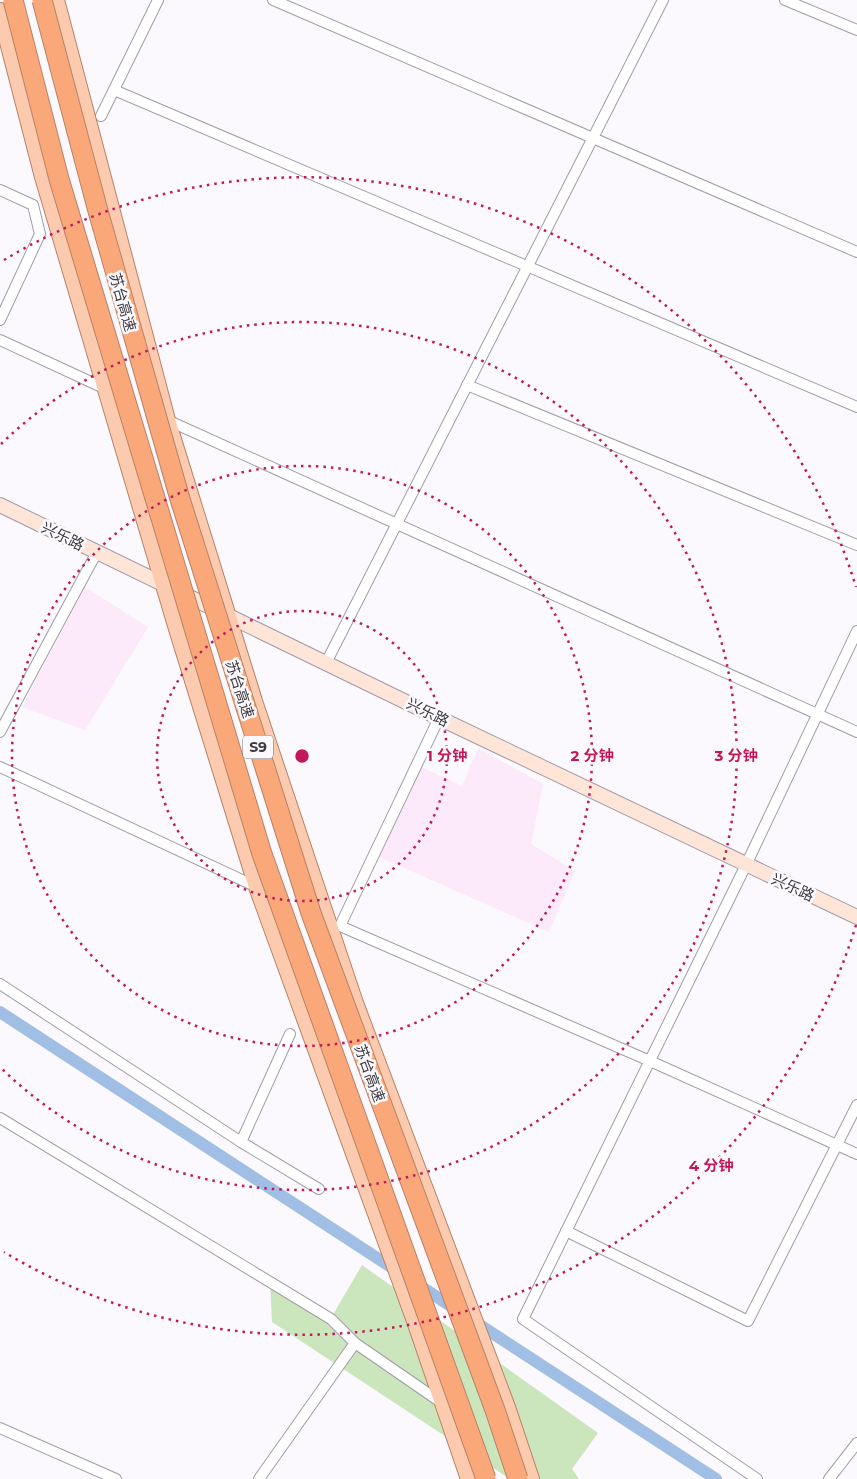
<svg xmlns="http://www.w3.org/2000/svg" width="857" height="1479" font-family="Montserrat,'Noto Sans SC',sans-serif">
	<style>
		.industrial { fill: #fce9fa }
		.green { fill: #cbe5bc }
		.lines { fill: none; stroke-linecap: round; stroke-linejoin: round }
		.canal { stroke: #a1bfe5; stroke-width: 12 }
		.minor-casing { stroke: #a09da6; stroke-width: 12 }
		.secondary-casing { stroke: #a09da6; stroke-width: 16 }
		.primary-casing { stroke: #b88265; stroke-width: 18 }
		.minor { stroke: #fff; stroke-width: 10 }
		.secondary { stroke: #fee5d7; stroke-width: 14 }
		.primary { stroke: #fccbaf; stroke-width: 16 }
		.motorway-bridge-casing { stroke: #b88265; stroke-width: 21; stroke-linecap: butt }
		.motorway-bridge { stroke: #faa87a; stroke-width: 19 }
		.ring { fill: none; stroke: #c2185b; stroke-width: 2.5; stroke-dasharray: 2.5 5 }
		.labels { text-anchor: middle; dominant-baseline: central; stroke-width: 5; stroke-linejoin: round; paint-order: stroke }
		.shield { fill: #fbf9fe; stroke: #757478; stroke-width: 1 }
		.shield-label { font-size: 14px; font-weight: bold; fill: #3c3b3f }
		.street-label { font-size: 15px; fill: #3c3b3f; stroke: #fbf9fe }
		.centre { fill: #c2185b; stroke: #fbf9fe; stroke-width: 2.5 }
		.ring-label { font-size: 15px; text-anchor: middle; font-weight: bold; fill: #c2185b; stroke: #fbf9fe; stroke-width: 5; stroke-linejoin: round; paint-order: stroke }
	</style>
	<rect width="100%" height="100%" fill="#fbf9fe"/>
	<g class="industrial">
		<polygon points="85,587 148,627 85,730 22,707"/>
		<polygon points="478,748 543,784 531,844 575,871 549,932 375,855 417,765 462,786"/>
	</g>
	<polygon class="green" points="362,1265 598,1433 572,1469 579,1479 510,1479 272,1322 270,1281 331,1318"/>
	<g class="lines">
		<polyline class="canal" points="0,1012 716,1479"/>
		<defs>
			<g id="minor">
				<polyline points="273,0 857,252"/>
				<polyline points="785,0 857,30"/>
				<polyline points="114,90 857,407"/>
				<polyline points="101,116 158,0"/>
				<polyline points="0,190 33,205 40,234 0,320"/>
				<polyline points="0,340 106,389"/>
				<polyline points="467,385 857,545"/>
				<polyline points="167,420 857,732"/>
				<polyline points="326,663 663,0"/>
				<polyline points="439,718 340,926 650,1061 857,1154"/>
				<polyline points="0,732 97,552"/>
				<polyline points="0,767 257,887"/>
				<polyline points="0,984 241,1142 319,1189"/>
				<polyline points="0,1118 331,1319 355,1343 442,1403"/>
				<polyline points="241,1142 290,1034"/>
				<polyline points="566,1231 748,1321 857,1105"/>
				<polyline points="0,1428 116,1479"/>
				<polyline points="259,1479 355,1343"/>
				<polyline points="757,1479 523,1319 746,865 857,631"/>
				<polyline points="829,1479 857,1443"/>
			</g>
			<polyline id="secondary" points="0,505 439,718 857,917"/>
			<g id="primary">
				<polyline points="56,0 167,420 254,701 355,1003 508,1410 531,1479"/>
				<polyline points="0,11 43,177 177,629 257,887 415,1321 469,1479"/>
			</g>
		</defs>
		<use href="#minor" class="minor-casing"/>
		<use href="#secondary" class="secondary-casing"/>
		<use href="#primary" class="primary-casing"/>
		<use href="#minor" class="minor"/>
		<use href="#secondary" class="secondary"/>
		<use href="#primary" class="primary"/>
		<defs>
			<g id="motorway-bridge">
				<polyline points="13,0 59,179 262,854 486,1479"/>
				<polyline points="42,0 98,211 180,499 311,913 495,1410 518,1479"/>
			</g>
		</defs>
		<use href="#motorway-bridge" class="motorway-bridge-casing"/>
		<use href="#motorway-bridge" class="motorway-bridge"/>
	</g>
	<g class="ring">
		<circle cx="302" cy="756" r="145"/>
		<circle cx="302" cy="756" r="290"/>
		<path d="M1 444A434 434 0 1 1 1 1068"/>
		<path d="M856 925A579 579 0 0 1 4 1252M4 260A579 579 0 0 1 856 587"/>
	</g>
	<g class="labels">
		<rect class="shield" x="243" y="735.5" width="30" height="23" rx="4"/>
		<g class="shield-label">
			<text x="258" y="747">S9</text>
		</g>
		<g class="street-label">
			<text transform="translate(123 302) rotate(74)">苏台高速</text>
			<text transform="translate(63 536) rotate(26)">兴乐路</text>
			<text transform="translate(240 689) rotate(72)">苏台高速</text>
			<text transform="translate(428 712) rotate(26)">兴乐路</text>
			<text transform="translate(793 887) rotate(25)">兴乐路</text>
			<text transform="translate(370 1073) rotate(70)">苏台高速</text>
		</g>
	</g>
	<circle cx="302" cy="756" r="8" class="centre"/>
	<g class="ring-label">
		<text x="447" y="761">1 分钟</text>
		<text x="592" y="761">2 分钟</text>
		<text x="736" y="761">3 分钟</text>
		<text x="711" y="1171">4 分钟</text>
	</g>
</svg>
